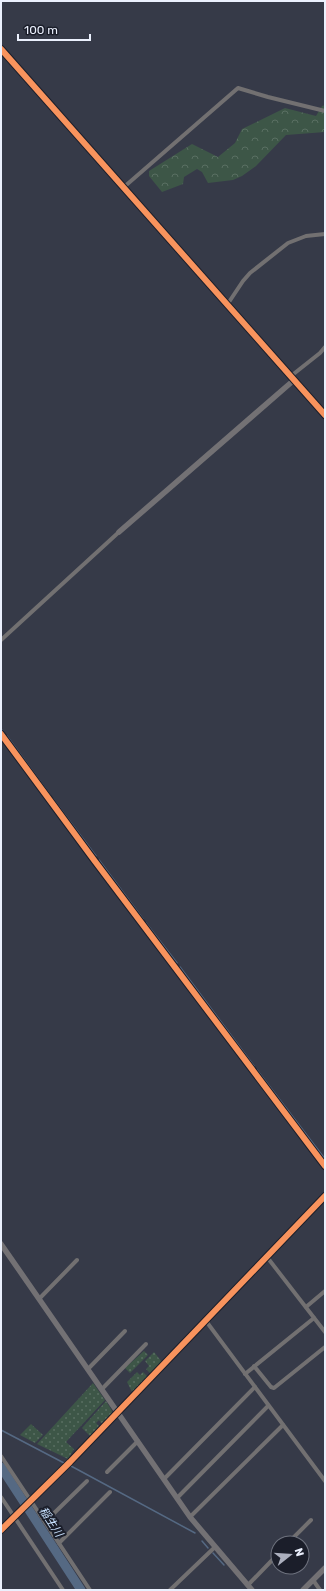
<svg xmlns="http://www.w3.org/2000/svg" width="326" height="1591" font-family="Rubik,'Noto Sans JP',sans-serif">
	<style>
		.forest { fill: url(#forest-crowns) }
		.garden { fill: url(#garden-dots) }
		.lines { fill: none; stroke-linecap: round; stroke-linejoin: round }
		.stream { stroke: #556983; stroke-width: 1.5 }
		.river { stroke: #556983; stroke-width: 9 }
		.street { stroke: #727071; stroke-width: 4 }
		.secondary { stroke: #737174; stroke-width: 5.5 }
		.cycleway-casing { stroke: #1b1e2a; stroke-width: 8 }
		.cycleway { stroke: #f8935d; stroke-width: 6 }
		.labels { text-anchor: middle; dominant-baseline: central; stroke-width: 4; stroke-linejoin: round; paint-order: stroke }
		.water-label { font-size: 11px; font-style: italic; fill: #c7e0fd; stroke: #1b1e2a }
	</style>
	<defs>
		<pattern id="forest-crowns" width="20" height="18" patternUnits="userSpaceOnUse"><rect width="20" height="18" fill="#3d5647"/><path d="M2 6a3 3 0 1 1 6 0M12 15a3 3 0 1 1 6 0" fill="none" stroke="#596f62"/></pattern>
		<pattern id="garden-dots" width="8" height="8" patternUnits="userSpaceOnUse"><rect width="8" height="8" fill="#3d5647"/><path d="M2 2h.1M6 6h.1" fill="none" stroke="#596f62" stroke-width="1.8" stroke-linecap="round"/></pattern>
	</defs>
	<rect width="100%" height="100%" fill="#363a48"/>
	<polygon class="forest" points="325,105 325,132 286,135 256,166 242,176 233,180 208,183 202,172 197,169 184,177 183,184 162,192 149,176 149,171 192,144 218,157 235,143 242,129 285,108 316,116 322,106"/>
	<g class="garden">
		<polygon points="144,1351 148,1355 130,1373 125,1368"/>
		<polygon points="154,1352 162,1362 151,1374 146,1369 149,1366 145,1361"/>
		<polygon points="137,1372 140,1375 143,1372 148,1377 132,1392 127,1382"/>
		<polygon points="93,1383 105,1400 66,1442 74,1449 68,1459 37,1444"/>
		<polygon points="106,1401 112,1411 112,1413 102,1424 99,1420 96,1423 99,1426 90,1436 82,1428"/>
		<polygon points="31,1424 43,1435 35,1443 20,1435"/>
	</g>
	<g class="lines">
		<g class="stream">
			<polyline points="1,729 4,733"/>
			<polyline points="7,736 50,795"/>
			<polyline points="53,799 96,856"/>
			<polyline points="99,860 143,919"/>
			<polyline points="146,923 177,963"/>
			<polyline points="180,967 254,1066"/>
			<polyline points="257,1070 325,1159"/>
			<polyline points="1,1430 64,1463"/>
			<polyline points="71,1466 195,1533"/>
			<polyline points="202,1541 208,1548"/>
			<polyline points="213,1553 224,1565"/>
		</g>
		<polyline class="river" points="1,1467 81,1590"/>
		<g class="street">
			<polyline points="124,187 238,88 268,97 325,111"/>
			<polyline points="227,305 243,281 250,273 288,243 306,236 325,234"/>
			<polyline points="291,376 320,353 325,347"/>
			<polyline points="1,640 119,532"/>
			<polyline points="1,734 94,860 325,1166"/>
			<polyline points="267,1257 325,1332"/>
			<polyline points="39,1299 77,1260"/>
			<polyline points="306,1307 325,1291"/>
			<polyline points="206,1321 325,1481"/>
			<polyline points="254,1366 271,1387 274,1388 325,1347"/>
			<polyline points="88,1369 125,1331"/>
			<polyline points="245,1374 314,1318"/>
			<polyline points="102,1389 146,1344"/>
			<polyline points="1,1456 90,1590"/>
			<polyline points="107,1472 138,1441"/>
			<polyline points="164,1479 255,1387"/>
			<polyline points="1,1497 63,1590"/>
			<polyline points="177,1498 268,1406"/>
			<polyline points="190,1517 283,1425"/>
			<polyline points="45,1522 87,1481"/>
			<polyline points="1,1530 70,1462 325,1196"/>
			<polyline points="59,1543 110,1492"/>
			<polyline points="288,1543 311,1520"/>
			<polyline points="313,1580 320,1590"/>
			<polyline points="248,1585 278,1554"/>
			<polyline points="170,1590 215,1547"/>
		</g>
		<g class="secondary">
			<polyline points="1,49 325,415"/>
			<polyline points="119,532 294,380"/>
			<polyline points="1,1244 190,1517 252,1590"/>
			<polyline points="303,1590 325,1568"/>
		</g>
		<defs>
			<g id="cycleway">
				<polyline points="1,49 325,415"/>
				<polyline points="1,734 94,860 325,1166"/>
				<polyline points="1,1530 70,1462 325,1196"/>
			</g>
		</defs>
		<use href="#cycleway" class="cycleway-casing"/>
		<use href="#cycleway" class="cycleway"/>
	</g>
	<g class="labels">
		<g class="water-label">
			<text transform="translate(51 1522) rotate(57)">稲生川</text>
		</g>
	</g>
	<rect width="326" height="1591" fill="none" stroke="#ebf0fd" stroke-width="4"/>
	<g transform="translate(290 1555) rotate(73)"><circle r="19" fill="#1b1e2a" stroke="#6e727e"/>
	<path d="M0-3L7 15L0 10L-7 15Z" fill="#acb0be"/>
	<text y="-6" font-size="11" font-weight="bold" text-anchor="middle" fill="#ebf0fd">N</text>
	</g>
	<path d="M18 34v6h72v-6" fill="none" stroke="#ebf0fd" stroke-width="2"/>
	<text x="24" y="34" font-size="12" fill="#ebf0fd" stroke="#1b1e2a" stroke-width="3" paint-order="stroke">100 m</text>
</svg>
